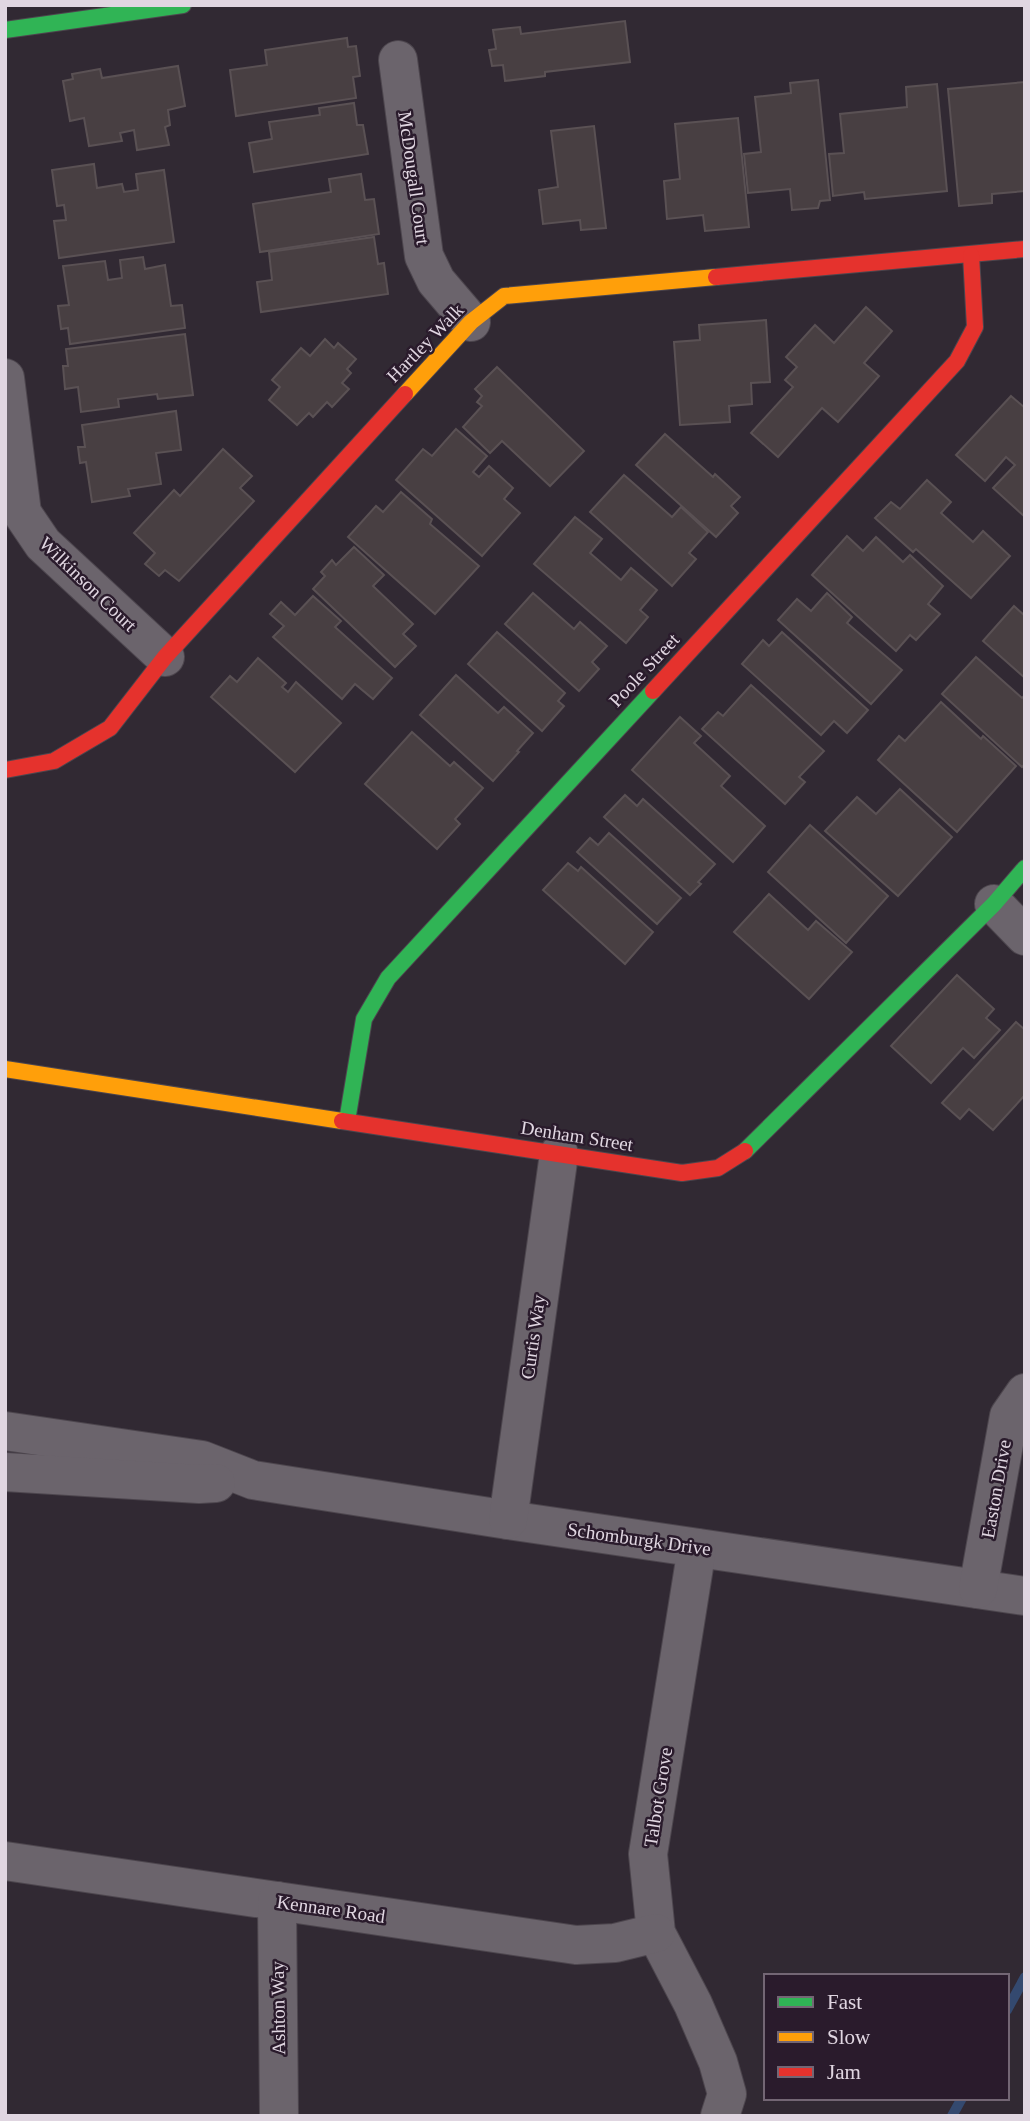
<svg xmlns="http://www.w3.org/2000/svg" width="1030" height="2121" font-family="Georgia,serif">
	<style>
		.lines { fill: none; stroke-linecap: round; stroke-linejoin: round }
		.stream { stroke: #34496f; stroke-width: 10 }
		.building { fill: #483f42; stroke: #5a5154; stroke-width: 2 }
		.street-casing { stroke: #4d464e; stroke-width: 40 }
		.fast-casing { stroke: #4d464e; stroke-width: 18 }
		.slow-casing { stroke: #4d464e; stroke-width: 18 }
		.jam-casing { stroke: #4d464e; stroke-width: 18 }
		.street { stroke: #6b646c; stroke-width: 38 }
		.fast { stroke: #30b455; stroke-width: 16 }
		.slow { stroke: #ff9f0a; stroke-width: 16 }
		.jam { stroke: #e5322d; stroke-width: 16 }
		.labels { text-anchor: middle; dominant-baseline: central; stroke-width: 5; stroke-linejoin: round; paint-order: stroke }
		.street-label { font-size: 19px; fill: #e0d6e1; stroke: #2a1b2c }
	</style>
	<rect width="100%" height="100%" fill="#312933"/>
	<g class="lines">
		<g class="stream">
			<polyline points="1007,2010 1025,1977"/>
			<polyline points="952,2116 962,2098"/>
		</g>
	</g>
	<g class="building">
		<polygon points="625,21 630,62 545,72 545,76 505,81 503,65 492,66 489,50 496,49 493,30 520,27 521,34"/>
		<polygon points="347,38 348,47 356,46 360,76 353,77 356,98 236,116 230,70 267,65 265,50"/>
		<polygon points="178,66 185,106 168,110 170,125 165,127 169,145 137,150 134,130 120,133 122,141 89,146 84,118 70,121 63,81 73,79 72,74 100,69 102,78"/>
		<polygon points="818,80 830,200 820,201 818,208 792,210 790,189 748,193 744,154 761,152 755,97 791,93 790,83"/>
		<polygon points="1025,82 1025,191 992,194 992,203 959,206 948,89"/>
		<polygon points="937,84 947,191 865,199 864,192 833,196 829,154 844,153 840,114 907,107 906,87"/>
		<polygon points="354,103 357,125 363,125 368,154 254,172 249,143 272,139 269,122 320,115 319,108"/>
		<polygon points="738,118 749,227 705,231 703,215 667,219 664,181 680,179 675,124"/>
		<polygon points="594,126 606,228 581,230 580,220 543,224 539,190 558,187 551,131"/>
		<polygon points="94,164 97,188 122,184 124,192 138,190 136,174 164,170 174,242 59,258 54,221 66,220 64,205 57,206 52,170"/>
		<polygon points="361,174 365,200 374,199 379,234 260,252 253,204 331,192 329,179"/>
		<polygon points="374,237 378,264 384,263 388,294 261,312 257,282 272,280 269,252"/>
		<polygon points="143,257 145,269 165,265 171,306 182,305 185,328 70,344 68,328 61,329 58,306 69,305 63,266 105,261 108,280 122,278 120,260"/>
		<polygon points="866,307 892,331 864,363 879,376 838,422 822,408 778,457 751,433 793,387 785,380 797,367 786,357 815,325 834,343"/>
		<polygon points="766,320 770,382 751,383 752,404 729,406 730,422 680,425 674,342 700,340 699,325"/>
		<polygon points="185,334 193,395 158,399 157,394 118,399 119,407 81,412 78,387 65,389 63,366 68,366 66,349"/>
		<polygon points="325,339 334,348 338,343 356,359 347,369 351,373 342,383 349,389 332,407 327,402 313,417 309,413 297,425 269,400 280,387 272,380 301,348 310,356"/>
		<polygon points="497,367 584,451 550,486 502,441 490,453 463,427 482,406 477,402 482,396 475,389"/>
		<polygon points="1011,396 1025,408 1025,517 993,488 1015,465 1006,457 985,481 956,455"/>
		<polygon points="176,411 181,450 156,453 161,484 128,489 130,496 92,502 86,462 80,463 78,447 85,447 82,425"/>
		<polygon points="456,429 487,456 473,472 479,477 489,466 513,488 504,499 520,513 482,556 396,480 423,449 432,456"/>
		<polygon points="665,434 713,477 715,474 740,497 731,506 738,513 716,537 636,465"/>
		<polygon points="223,449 252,476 240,488 254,501 179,581 165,570 159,576 145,564 155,553 134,533 174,490 180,496"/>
		<polygon points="624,475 672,517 681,507 708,532 689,553 696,559 672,586 590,512"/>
		<polygon points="927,480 951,502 941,513 973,542 983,531 1010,556 971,598 916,549 913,552 875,518 891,502 900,509"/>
		<polygon points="401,492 432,519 430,524 479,566 435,614 348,537 376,506 383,512"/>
		<polygon points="575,517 602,539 590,553 621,580 631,568 657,590 640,610 648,617 626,643 534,564"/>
		<polygon points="847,536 863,551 876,537 903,562 910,555 943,586 928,604 940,614 916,640 910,635 896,651 812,575"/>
		<polygon points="354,547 384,575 373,586 413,624 403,634 416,646 395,667 313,589 325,576 321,572 332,560 336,565"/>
		<polygon points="533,593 574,629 580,622 607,646 592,662 599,669 579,691 505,624"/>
		<polygon points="827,593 852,617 847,623 902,670 871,704 778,620 797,599 811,611"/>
		<polygon points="313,596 341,621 335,627 392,678 373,699 355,684 342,699 273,637 284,626 270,614 281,602 295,615"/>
		<polygon points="1014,606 1025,616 1025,678 983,641"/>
		<polygon points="497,632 565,693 558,701 564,706 542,731 468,664"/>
		<polygon points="782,632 868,710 847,733 834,721 821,735 742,664 763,640 769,646"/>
		<polygon points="976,657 1022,698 1025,695 1025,764 1022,767 942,694"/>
		<polygon points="258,658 286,683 282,687 288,692 296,682 341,723 295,772 211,697 230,676 237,682"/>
		<polygon points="456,675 498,713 504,707 533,733 517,751 519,752 493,781 420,715"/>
		<polygon points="751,685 824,751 799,777 805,782 785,804 702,729 718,712 723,716"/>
		<polygon points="941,702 981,739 983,736 1016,766 957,832 878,760 899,736 905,741"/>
		<polygon points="680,717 701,736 694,743 730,776 721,786 765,826 733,862 632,770"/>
		<polygon points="412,732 450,766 454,762 483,788 455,819 460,824 437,849 365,784"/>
		<polygon points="900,789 952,837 898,896 825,831 857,797 876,814"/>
		<polygon points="625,795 637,806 643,799 715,864 698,882 701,884 690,895 604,817"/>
		<polygon points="810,825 888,896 846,943 768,872"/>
		<polygon points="609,833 681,898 657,924 577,852 590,838 598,845"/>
		<polygon points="568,863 578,871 581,867 653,932 625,964 543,890"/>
		<polygon points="769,894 808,930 816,921 852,952 809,999 734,932"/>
		<polygon points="957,975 994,1009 986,1018 1000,1030 974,1058 963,1048 931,1083 891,1046"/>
		<polygon points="1016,1022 1025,1030 1025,1095 993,1130 969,1109 960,1119 942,1103"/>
	</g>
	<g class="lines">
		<defs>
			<g id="street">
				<polyline points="398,60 424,256 436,281 471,322"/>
				<polyline points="5,378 22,513 43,544 165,657"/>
				<polyline points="994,904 1025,936"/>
				<polyline points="5,1431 202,1460 253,1480 508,1520 1025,1596"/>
				<polyline points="5,1472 199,1484 216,1483"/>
				<polyline points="508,1520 559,1154"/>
				<polyline points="697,1548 648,1854 656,1933 693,2004 718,2062 727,2094 720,2116"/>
				<polyline points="978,1589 1009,1416 1025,1393"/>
				<polyline points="5,1861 576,1945 615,1943 656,1933"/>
				<polyline points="277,1901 279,2116"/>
			</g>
			<g id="fast">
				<polyline points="5,30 183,5"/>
				<polyline points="347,1121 364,1019 388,978 653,691"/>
				<polyline points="745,1151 994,904 1025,868"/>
			</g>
			<g id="slow">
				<polyline points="405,394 471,322 504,296 716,277"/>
				<polyline points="5,1069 342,1121"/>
			</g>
			<g id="jam">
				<polyline points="716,277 1025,249"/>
				<polyline points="653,691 957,361 975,327 971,255"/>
				<polyline points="5,770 54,761 110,728 165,657 405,394"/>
				<polyline points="342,1121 682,1173 718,1168 745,1151"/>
			</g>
		</defs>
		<use href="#street" class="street-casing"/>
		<use href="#fast" class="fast-casing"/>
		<use href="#slow" class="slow-casing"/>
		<use href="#jam" class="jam-casing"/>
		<use href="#street" class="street"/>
		<use href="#fast" class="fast"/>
		<use href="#slow" class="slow"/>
		<use href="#jam" class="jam"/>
	</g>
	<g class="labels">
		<g class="street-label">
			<text transform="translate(414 178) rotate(82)">McDougall Court</text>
			<text transform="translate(425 343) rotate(-46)">Hartley Walk</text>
			<text transform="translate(88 584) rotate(44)">Wilkinson Court</text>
			<text transform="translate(644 670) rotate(-47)">Poole Street</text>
			<text transform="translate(577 1136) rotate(9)">Denham Street</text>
			<text transform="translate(533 1337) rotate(-82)">Curtis Way</text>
			<text transform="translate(996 1489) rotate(-80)">Easton Drive</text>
			<text transform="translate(639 1539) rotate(8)">Schomburgk Drive</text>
			<text transform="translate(658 1797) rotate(-81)">Talbot Grove</text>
			<text transform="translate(331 1909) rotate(8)">Kennare Road</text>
			<text transform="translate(278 2008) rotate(-91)">Ashton Way</text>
		</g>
	</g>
	<rect width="1030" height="2121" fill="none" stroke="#e0d6e1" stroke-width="14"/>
	<rect x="764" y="1974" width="245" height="126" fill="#2a1b2c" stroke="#736674" stroke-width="2"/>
	<rect x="778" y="1997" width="35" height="10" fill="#30b455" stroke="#736674" stroke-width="2"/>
	<text x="827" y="2009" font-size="21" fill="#e0d6e1">Fast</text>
	<rect x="778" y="2032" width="35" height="10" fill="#ff9f0a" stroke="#736674" stroke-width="2"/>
	<text x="827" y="2044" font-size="21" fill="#e0d6e1">Slow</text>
	<rect x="778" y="2067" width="35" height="10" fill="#e5322d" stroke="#736674" stroke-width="2"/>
	<text x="827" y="2079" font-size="21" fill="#e0d6e1">Jam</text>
</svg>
